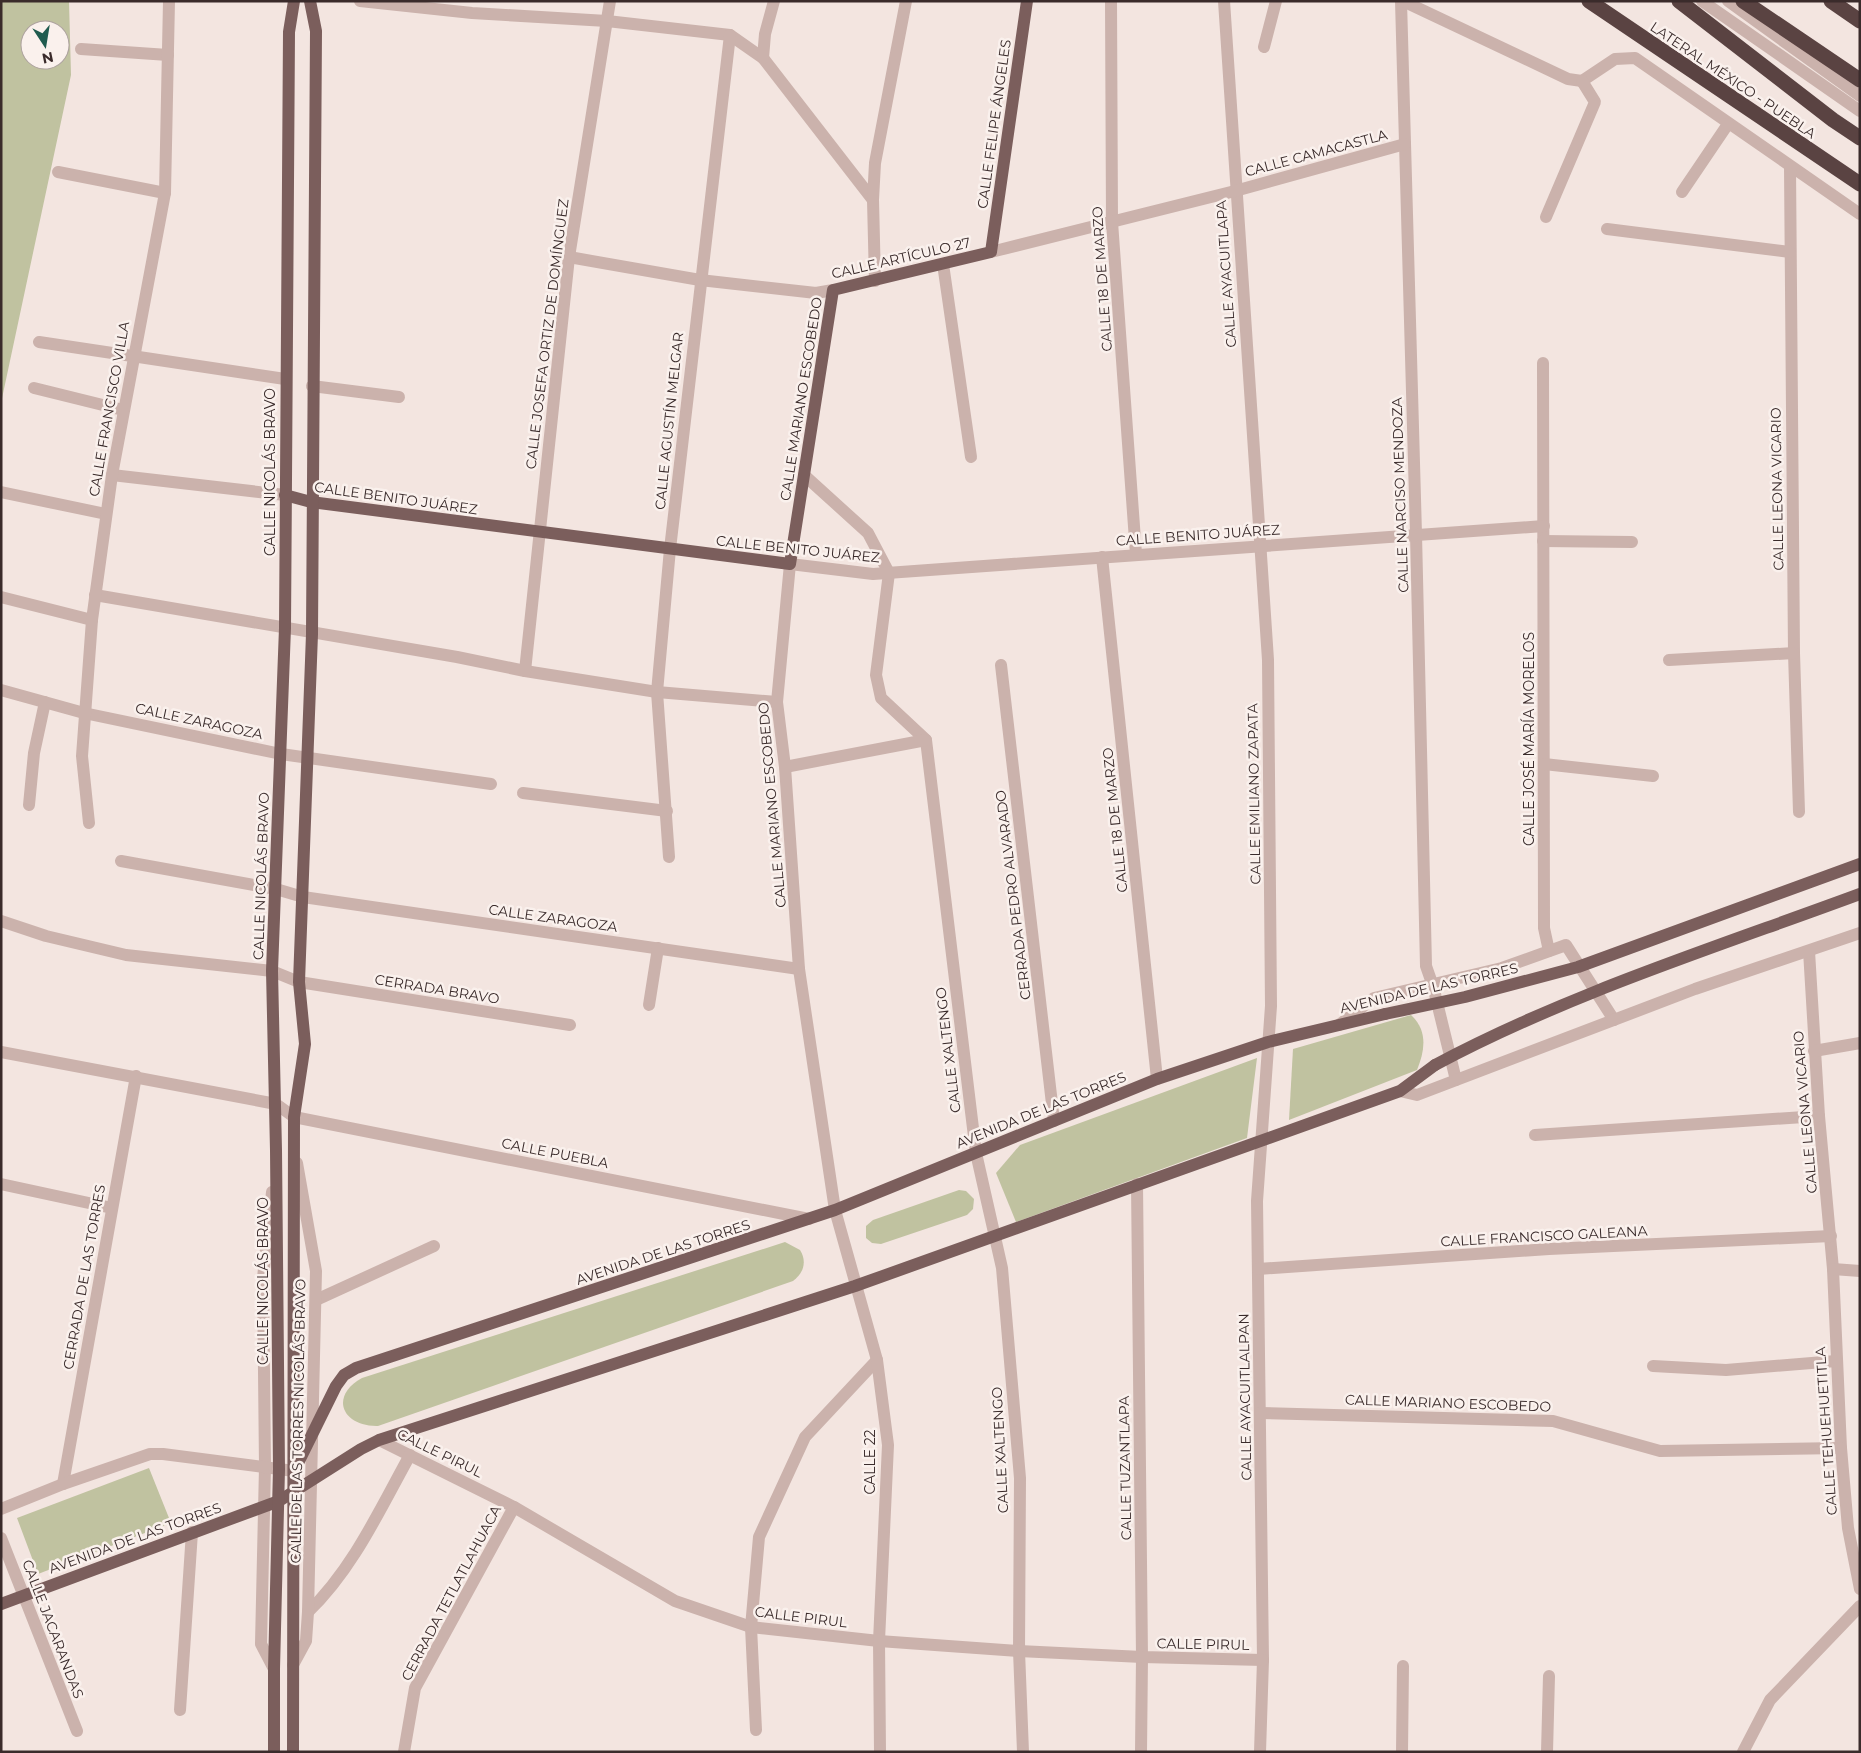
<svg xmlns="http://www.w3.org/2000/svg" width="1861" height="1753" font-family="Montserrat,sans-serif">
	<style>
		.green { fill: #c0c2a0; fill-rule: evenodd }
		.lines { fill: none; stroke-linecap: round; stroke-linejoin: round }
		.minor { stroke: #cbb2ac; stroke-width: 12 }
		.major { stroke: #7b5e5c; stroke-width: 12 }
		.highway { stroke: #5a4342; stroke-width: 15 }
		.major-bridge { stroke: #7b5e5c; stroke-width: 12 }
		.labels { text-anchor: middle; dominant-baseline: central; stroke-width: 5; stroke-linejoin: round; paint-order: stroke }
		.street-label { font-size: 14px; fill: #3a2b2b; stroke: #faf1ed }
	</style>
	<rect width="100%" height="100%" fill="#f3e5e0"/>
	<g class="green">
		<path d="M1,1H69L71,75L1,403ZM30,30H60V60H30Z"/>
		<path d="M1411,1015C1428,1031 1425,1050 1417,1070L1289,1120L1293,1049Z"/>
		<polygon points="1257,1058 1247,1138 1016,1222 996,1173 1020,1145"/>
		<polygon points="959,1190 966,1191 974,1199 973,1209 967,1215 881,1244 872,1243 866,1238 866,1226 873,1220"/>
		<path d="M785,1242L800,1250C807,1261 804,1273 793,1281L378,1426C342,1427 329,1396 362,1378Z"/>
		<polygon points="149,1468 171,1523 38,1574 17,1518"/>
	</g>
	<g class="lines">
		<g class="minor">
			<polyline points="360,1 472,13 607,21 730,35 763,58 873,200"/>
			<polyline points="1111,1 1112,222 1136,554"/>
			<polyline points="1224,1 1268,660 1271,1006 1257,1201 1263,1660 1260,1752"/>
			<polyline points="1401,1 1416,534 1426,966 1433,986 1456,1080"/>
			<polyline points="1403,1 1568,79 1582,81"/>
			<polyline points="1702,1 1860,111"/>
			<polyline points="1728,1 1860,96"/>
			<polyline points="1264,47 1276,1"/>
			<polyline points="81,49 168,55"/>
			<polyline points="763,58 765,34 774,1"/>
			<polyline points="1582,81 1615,59 1635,58 1860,214"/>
			<polyline points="1790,167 1794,653 1799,812"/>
			<polyline points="58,172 165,193"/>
			<polyline points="1682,192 1728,124"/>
			<polyline points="1546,217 1595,102 1582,81"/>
			<polyline points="1607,229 1790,252"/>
			<polyline points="991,252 1235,191 1405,144"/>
			<polyline points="569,257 700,280 816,293 833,290"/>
			<polyline points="943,264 971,457"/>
			<polyline points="875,281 873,200 875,163 906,1"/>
			<polyline points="39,342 285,379"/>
			<polyline points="1543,363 1544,928 1549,951"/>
			<polyline points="312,386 399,397"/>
			<polyline points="34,388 123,410"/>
			<polyline points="112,475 285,495"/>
			<polyline points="804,475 868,533 889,573 876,675 881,698 926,740 976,1153 1002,1268 1020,1478 1019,1651 1023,1752"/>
			<polyline points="1,492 106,514"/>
			<polyline points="1543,541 1632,542"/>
			<polyline points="1102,557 1157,1079"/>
			<polyline points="95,595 457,657 525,671 657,692 777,702"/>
			<polyline points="1,597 92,620"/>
			<polyline points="1669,660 1794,653"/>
			<polyline points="1001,665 1054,1121"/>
			<polyline points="525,671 569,257 610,1"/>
			<polyline points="1,690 84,713 281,754 491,784"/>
			<polyline points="1544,764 1653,776"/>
			<polyline points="785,767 926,740"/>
			<polyline points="523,793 667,811"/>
			<polyline points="29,805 34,753 45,702"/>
			<polyline points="89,823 82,756 92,620 112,475 165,193 169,1"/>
			<polyline points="669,857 657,692 670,549 730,35"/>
			<polyline points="121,861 276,889 303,897 799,969"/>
			<polyline points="1,921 46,936 126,955 272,971 299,982 570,1025"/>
			<polyline points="1809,951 1819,1116 1833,1269 1841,1448 1848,1528 1860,1589"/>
			<polyline points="649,1005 658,948"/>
			<polyline points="1339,1025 1374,998 1502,968 1566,945 1614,1020"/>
			<polyline points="1814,1051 1860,1043"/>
			<polyline points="1,1052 276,1104 294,1117 809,1219"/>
			<polyline points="1400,1091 1417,1095 1695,989 1860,933"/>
			<polyline points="1535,1135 1819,1116"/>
			<polyline points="1,1184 112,1208"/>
			<polyline points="1137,1184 1142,1657 1141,1752"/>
			<polyline points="272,1192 263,1278 265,1467 261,1644 274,1669"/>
			<polyline points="1258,1269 1549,1249 1831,1236"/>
			<polyline points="1833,1269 1860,1271"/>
			<polyline points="316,1300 434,1246"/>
			<polyline points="1653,1366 1726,1370 1836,1361"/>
			<polyline points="1260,1413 1553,1421 1660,1451 1841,1448"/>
			<polyline points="379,1440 514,1507 675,1601 751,1627 879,1641 1019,1651 1142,1657 1263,1660"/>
			<polyline points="63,1484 136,1076"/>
			<polyline points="1,1509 63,1484 150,1454 163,1454 294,1471"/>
			<polyline points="1,1538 77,1731"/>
			<path d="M308,1612C353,1569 380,1509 410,1455"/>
			<polyline points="293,1665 306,1641 308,1612 316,1271 297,1163"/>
			<polyline points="180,1710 192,1532"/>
			<polyline points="756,1730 751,1627 759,1537 805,1437 877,1360"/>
			<polyline points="404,1752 415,1688 514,1507"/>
			<polyline points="880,1752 879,1641 888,1445 877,1360 835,1210 799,969 785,767 777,702 790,564 873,574 1544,526"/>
			<polyline points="1402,1752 1403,1666"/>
			<polyline points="1547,1752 1549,1676"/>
			<polyline points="1743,1752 1770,1700 1860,1606"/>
		</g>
		<g class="major">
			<polyline points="285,495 311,502 790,564 833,290 991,252 1027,1"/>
			<polyline points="297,1465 336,1386 344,1375 356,1368 835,1210 1157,1079 1268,1042 1385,1014"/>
			<polyline points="1,1604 279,1501 361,1449 379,1440 855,1286 1400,1091 1435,1065"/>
			<polyline points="274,1752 274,1669 279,1469 276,1150 272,971 285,628 289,32 294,1"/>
			<polyline points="293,1752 294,1117 305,1044 299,982 312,634 316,31 310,1"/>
		</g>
		<g class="highway">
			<polyline points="1589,1 1860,184"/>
			<polyline points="1679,1 1833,120 1860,138"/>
			<polyline points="1743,1 1860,80"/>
			<polyline points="1831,1 1860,21"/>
		</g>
		<g class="major-bridge">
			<polyline points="1385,1014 1465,997 1578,967 1860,864"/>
			<path d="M1435,1065C1570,993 1717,947 1860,894"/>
		</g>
	</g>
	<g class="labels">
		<g class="street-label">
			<text transform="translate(1733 80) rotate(34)">LATERAL MÉXICO - PUEBLA</text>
			<text transform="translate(994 124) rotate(-82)">CALLE FELIPE ÁNGELES</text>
			<text transform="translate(1316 153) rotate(-15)">CALLE CAMACASTLA</text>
			<text transform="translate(901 258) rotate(-13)">CALLE ARTÍCULO 27</text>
			<text transform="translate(1226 274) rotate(-94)">CALLE AYACUITLAPA</text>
			<text transform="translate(1102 279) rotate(-94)">CALLE 18 DE MARZO</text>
			<text transform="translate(547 334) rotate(-83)">CALLE JOSEFA ORTIZ DE DOMÍNGUEZ</text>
			<text transform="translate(801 399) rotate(-81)">CALLE MARIANO ESCOBEDO</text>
			<text transform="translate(109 409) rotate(-80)">CALLE FRANCISCO VILLA</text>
			<text transform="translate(669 421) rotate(-84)">CALLE AGUSTÍN MELGAR</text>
			<text transform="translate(270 472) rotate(-90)">CALLE NICOLÁS BRAVO</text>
			<text transform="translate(1777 489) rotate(-91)">CALLE LEONA VICARIO</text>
			<text transform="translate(1400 495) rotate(-92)">CALLE NARCISO MENDOZA</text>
			<text transform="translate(396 498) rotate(8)">CALLE BENITO JUÁREZ</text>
			<text transform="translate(1198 535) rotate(-4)">CALLE BENITO JUÁREZ</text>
			<text transform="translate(798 549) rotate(6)">CALLE BENITO JUÁREZ</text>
			<text transform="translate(199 721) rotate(12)">CALLE ZARAGOZA</text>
			<text transform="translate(1529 739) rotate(-90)">CALLE JOSÉ MARÍA MORELOS</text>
			<text transform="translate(1254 794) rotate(-91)">CALLE EMILIANO ZAPATA</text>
			<text transform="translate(772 805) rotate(-95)">CALLE MARIANO ESCOBEDO</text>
			<text transform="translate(1115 820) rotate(-96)">CALLE 18 DE MARZO</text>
			<text transform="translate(261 876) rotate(-88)">CALLE NICOLÁS BRAVO</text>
			<text transform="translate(1013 895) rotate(-97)">CERRADA PEDRO ALVARADO</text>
			<text transform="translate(553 918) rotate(8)">CALLE ZARAGOZA</text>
			<text transform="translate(1429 988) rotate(-13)">AVENIDA DE LAS TORRES</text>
			<text transform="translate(437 989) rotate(9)">CERRADA BRAVO</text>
			<text transform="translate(948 1050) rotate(-97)">CALLE XALTENGO</text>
			<text transform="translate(1041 1110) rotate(-22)">AVENIDA DE LAS TORRES</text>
			<text transform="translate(1805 1112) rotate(-95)">CALLE LEONA VICARIO</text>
			<text transform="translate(555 1153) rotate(11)">CALLE PUEBLA</text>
			<text transform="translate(1544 1236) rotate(-3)">CALLE FRANCISCO GALEANA</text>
			<text transform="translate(663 1252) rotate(-18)">AVENIDA DE LAS TORRES</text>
			<text transform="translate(84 1277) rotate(-80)">CERRADA DE LAS TORRES</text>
			<text transform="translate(263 1281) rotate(-90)">CALLE NICOLÁS BRAVO</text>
			<text transform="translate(1245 1397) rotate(-91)">CALLE AYACUITLALPAN</text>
			<text transform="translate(1448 1403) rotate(2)">CALLE MARIANO ESCOBEDO</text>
			<text transform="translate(298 1421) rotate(-89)">CALLE DE LAS TORRES NICOLÁS BRAVO</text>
			<text transform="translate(1826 1431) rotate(-94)">CALLE TEHUEHUETITLA</text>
			<text transform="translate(1000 1450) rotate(-93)">CALLE XALTENGO</text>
			<text transform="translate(440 1453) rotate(26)">CALLE PIRUL</text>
			<text transform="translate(870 1462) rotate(-90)">CALLE 22</text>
			<text transform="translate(1125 1468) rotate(-91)">CALLE TUZANTLAPA</text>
			<text transform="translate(135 1538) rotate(-20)">AVENIDA DE LAS TORRES</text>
			<text transform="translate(451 1593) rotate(-62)">CERRADA TETLATLAHUACA</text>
			<text transform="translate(801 1617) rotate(7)">CALLE PIRUL</text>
			<text transform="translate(53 1629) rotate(69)">CALLE JACARANDAS</text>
			<text transform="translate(1203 1644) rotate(1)">CALLE PIRUL</text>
		</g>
	</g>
	<rect width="1861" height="1753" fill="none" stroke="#3a2b2b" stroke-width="5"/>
	<g transform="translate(45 45) rotate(168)"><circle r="24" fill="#faf1ed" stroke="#ada29f"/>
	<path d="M0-4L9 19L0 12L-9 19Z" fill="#205b4f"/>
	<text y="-8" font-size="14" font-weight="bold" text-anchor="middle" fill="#3a2b2b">N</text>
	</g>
</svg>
